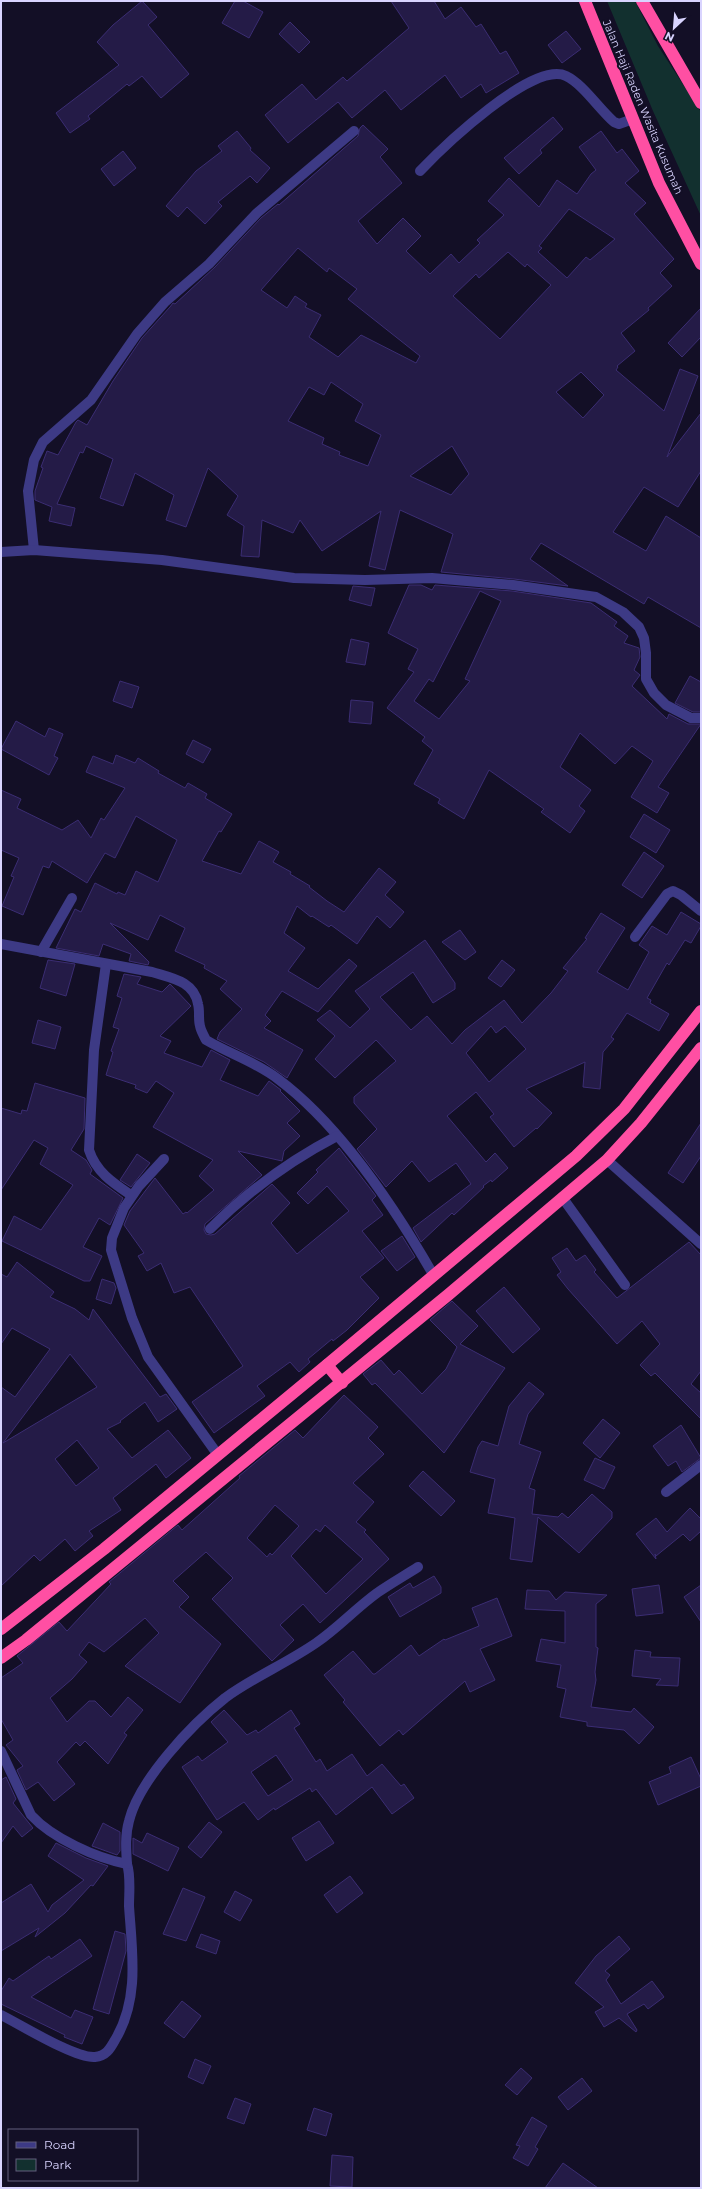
<svg xmlns="http://www.w3.org/2000/svg" width="702" height="2189" font-family="Montserrat,sans-serif">
	<style>
		.green { fill: #12302f }
		.building { fill: #241b47; stroke: #3b2d73; fill-rule: evenodd }
		.lines { fill: none; stroke-linecap: round; stroke-linejoin: round }
		.minor { stroke: #3d3a85; stroke-width: 10 }
		.highway { stroke: #ff4fa3; stroke-width: 12 }
		.labels { text-anchor: middle; dominant-baseline: central; stroke-width: 4; stroke-linejoin: round; paint-order: stroke }
		.street-label { font-size: 11px; fill: #d9d4ff; stroke: #130f26 }
	</style>
	<rect width="100%" height="100%" fill="#130f26"/>
	<polygon class="green" points="607,1 635,1 658,46 701,112 701,216 653,111"/>
	<g class="building">
		<polygon points="142,1 157,17 148,25 189,74 161,98 142,76 129,86 127,84 88,116 90,119 70,133 56,113 119,65 97,42 113,25"/>
		<polygon points="235,1 243,1 263,12 249,38 222,23"/>
		<polygon points="391,1 434,1 445,19 461,7 476,27 481,24 500,54 506,51 519,73 486,93 481,84 461,98 445,75 401,110 385,90 352,118 338,102 288,143 265,115 302,84 316,100 343,77 347,81 409,28"/>
		<polygon points="290,22 310,42 299,53 279,34"/>
		<polygon points="566,31 581,49 562,63 548,45"/>
		<polygon points="553,117 563,129 540,150 542,153 519,174 504,158"/>
		<path d="M363,125L388,149L380,157L402,183L358,221L377,244L403,218L421,236L406,251L430,274L451,254L459,263L480,243L477,240L504,215L488,201L509,178L539,207L557,180L577,194L591,174L596,170L579,147L601,131L617,153L622,149L639,171L625,183L646,203L634,214L674,259L660,273L672,286L648,308L649,310L621,333L635,351L617,366L618,367L616,370L664,411L680,369L698,376L667,457L701,413V471L678,507L644,487L613,532L646,551L666,516L701,538V628L648,597L644,604L541,543L530,559L568,586L514,579L441,572L453,534L400,510L385,570L369,566L381,511L322,551L300,520L293,533L262,520L259,557L241,556L244,526L227,515L238,496L208,468L186,527L166,520L174,495L135,473L123,506L100,498L113,459L86,446L83,453L80,452L57,504L75,508L71,526L49,521L52,507L35,500V491L43,468L41,467L47,451L58,455L76,422L78,420L87,425L113,381L142,338L170,307L173,303L175,304L215,267L261,218L278,204L279,205L358,136L360,128ZM569,209L615,239L590,260L586,257L567,278L538,252L542,248L539,246ZM298,248L327,272L329,268L357,289L348,299L420,356L416,363L361,335L338,357L309,337L321,315L305,307L307,304L295,296L287,308L261,290ZM508,252L525,267L527,264L551,285L500,339L453,296L476,274L479,278ZM581,372L604,395L583,418L556,392ZM331,382L363,404L355,421L381,435L368,466L339,455L340,452L322,444L324,438L288,421L309,387L324,395ZM452,446L469,474L451,495L410,476Z"/>
		<polygon points="237,131 251,148 250,150 270,168 257,183 250,176 218,202 222,206 205,224 187,207 178,217 166,206 196,171 222,151 218,146"/>
		<polygon points="123,151 136,168 114,186 101,169"/>
		<polygon points="701,308 701,337 682,357 668,343"/>
		<path d="M409,585H421L432,590L435,585L512,591L591,603L617,622L614,626L628,636L624,643L639,648L640,657L634,670L640,675L632,686L667,719L669,714L688,724H701L658,787L669,793L657,813L631,797L653,761L632,746L615,764L580,733L560,767L591,790L579,806L585,811L570,833L541,812L544,809L489,770L464,819L438,803L440,799L414,784L433,750L422,741L425,737L387,708L414,672L408,669L418,649L388,633ZM480,591L501,601L465,679L470,681L439,719L414,701L429,679L433,682Z"/>
		<polygon points="353,586 375,588 371,606 349,600"/>
		<polygon points="351,639 369,643 365,665 346,662"/>
		<polygon points="690,676 701,682 701,712 693,712 675,703"/>
		<polygon points="120,681 139,687 132,708 113,701"/>
		<polygon points="351,700 373,702 371,724 349,722"/>
		<polygon points="16,721 45,737 49,728 63,734 54,756 58,758 49,775 1,749"/>
		<polygon points="193,740 211,749 203,763 186,754"/>
		<polygon points="116,755 135,763 138,758 159,771 158,773 185,788 188,783 207,794 205,798 232,814 221,832 219,831 202,861 241,874 259,841 279,852 273,862 291,872 290,874 310,886 309,887 327,901 344,912 379,868 396,882 385,895 404,912 390,928 377,916 357,944 331,925 329,927 312,916 311,917 297,906 284,933 305,948 288,971 318,989 349,959 357,966 318,1012 282,991 265,1015 271,1021 264,1028 303,1050 287,1078 264,1062 217,1039 220,1032 242,1009 220,989 227,981 204,968 205,965 175,951 185,928 160,915 148,940 110,923 149,962 148,965 129,961 131,954 103,944 99,956 56,948 75,909 81,912 95,883 117,894 118,892 125,895 136,871 158,882 177,840 136,816 115,858 105,853 87,883 52,861 49,868 43,866 23,915 2,906 14,877 11,876 19,858 1,850 1,790 21,799 17,808 62,830 78,820 91,838 101,818 104,820 125,788 86,772 93,756 113,764"/>
		<polygon points="644,814 670,830 656,853 630,837"/>
		<polygon points="644,852 664,866 642,898 622,885"/>
		<path d="M681,912L701,924V926L691,943L685,940L669,965L667,963L647,998L651,1000L650,1003L669,1014L659,1031L627,1013L611,1037L614,1039L603,1052L600,1089L583,1087L585,1062L526,1089L552,1113L537,1129L536,1128L514,1147L490,1117L494,1114L476,1092L447,1116L486,1162L495,1153L508,1168L492,1182L491,1180L483,1186L484,1187L454,1215L452,1213L421,1242L413,1228L471,1184L456,1163L429,1182L412,1161L386,1187L357,1149L377,1129L354,1103V1097L396,1061L376,1040L335,1078L315,1059L335,1036L317,1020L330,1010L350,1028L370,1009L355,991L425,940L455,983V989L433,1003L413,972L380,997L411,1030L427,1016L452,1044L465,1030L504,1000L522,1023L551,993L568,971L563,968L587,939L585,938L601,913L625,928L597,972L628,990L649,952L639,945L652,926L667,935ZM491,1026L496,1033L505,1026L526,1049L489,1082L466,1053Z"/>
		<polygon points="460,930 476,952 465,960 442,942"/>
		<polygon points="48,960 75,964 66,996 40,988"/>
		<polygon points="502,960 515,970 501,987 488,978"/>
		<polygon points="124,974 141,977 137,984 162,992 170,984 191,1006 160,1036 171,1041 164,1053 202,1067 211,1050 230,1060 220,1080 258,1096 269,1081 281,1090 280,1091 300,1111 287,1123 300,1136 284,1151 282,1161 238,1151 262,1175 205,1224 204,1230 206,1234 211,1235 215,1234 272,1184 290,1203 271,1223 297,1254 349,1211 327,1186 308,1204 297,1193 318,1172 316,1170 339,1148 376,1196 372,1200 383,1215 362,1231 384,1258 360,1277 379,1298 347,1330 333,1341 332,1339 308,1359 310,1362 299,1372 290,1362 257,1386 265,1396 214,1433 192,1402 243,1366 190,1287 174,1293 161,1263 147,1271 138,1256 144,1253 124,1225 130,1211 155,1178 183,1214 186,1212 187,1213 214,1190 199,1176 213,1160 153,1127 174,1093 156,1081 147,1093 135,1088 136,1085 106,1075 113,1052 111,1051 119,1029 113,1027 122,998 117,996"/>
		<polygon points="38,1020 61,1027 55,1049 32,1043"/>
		<polygon points="35,1083 85,1098 84,1129 71,1150 86,1160 92,1170 90,1174 123,1198 110,1225 99,1218 83,1247 102,1256 90,1281 84,1281 2,1241 14,1216 41,1230 73,1185 40,1164 48,1148 34,1140 1,1190 1,1108 21,1114 22,1110 27,1111"/>
		<polygon points="701,1123 701,1156 683,1183 668,1173"/>
		<polygon points="137,1154 150,1163 131,1187 120,1180"/>
		<polygon points="402,1236 415,1257 397,1271 381,1251"/>
		<polygon points="689,1242 701,1255 701,1371 691,1384 701,1393 701,1419 655,1373 651,1376 640,1365 660,1344 642,1321 617,1344 568,1289 557,1275 561,1272 552,1258 567,1248 576,1261 585,1255 596,1270 594,1272 617,1298"/>
		<path d="M17,1262L54,1292L50,1297L75,1309L89,1320L93,1309L160,1397L166,1394L177,1409L158,1422L145,1402L120,1421L121,1422L107,1429L132,1458L168,1430L191,1458L166,1478L156,1464L113,1498L121,1510L89,1531L93,1536L75,1551L65,1539L40,1561L34,1555L1,1586V1387L15,1397L50,1349L12,1328L1,1344V1274L7,1277ZM70,1354L97,1387L3,1443ZM77,1440L99,1468L76,1486L55,1459Z"/>
		<polygon points="102,1279 114,1283 116,1288 111,1304 96,1299"/>
		<polygon points="504,1287 540,1329 513,1353 476,1311"/>
		<polygon points="452,1301 478,1326 460,1344 505,1368 444,1453 375,1383 372,1385 363,1374 381,1360 394,1375 399,1370 422,1394 446,1369 457,1347 430,1320"/>
		<polygon points="529,1382 544,1394 528,1414 519,1444 541,1452 529,1488 535,1490 532,1514 558,1517 562,1513 568,1518 592,1494 612,1512 612,1518 579,1553 538,1517 532,1562 510,1559 515,1518 488,1513 495,1479 470,1472 478,1447 482,1441 498,1446 509,1406"/>
		<path d="M344,1395L378,1427L368,1438L384,1454L353,1483L374,1502L356,1522L366,1530L364,1532L389,1559L320,1623L303,1604L280,1625L294,1640L272,1661L212,1599L233,1578L206,1552L173,1581L189,1597L179,1607L221,1644L180,1703L125,1666L159,1633L145,1618L104,1652L89,1642L79,1655L87,1662L72,1679L50,1698L67,1722L89,1701H95L111,1717L128,1697L143,1710L124,1733L127,1735L108,1764L85,1741L80,1746L76,1742L57,1762L75,1784L54,1801L38,1782L26,1790L17,1770L23,1766L6,1745L13,1740L1,1719V1678L23,1663L17,1656L59,1622L67,1631L111,1584L109,1582L178,1525L182,1530L240,1478L239,1476L295,1430L303,1438ZM275,1505L299,1526L272,1555L270,1553L267,1557L247,1538ZM325,1525L363,1559L326,1594L291,1556L316,1529L320,1532Z"/>
		<polygon points="603,1419 620,1433 600,1458 583,1443"/>
		<polygon points="681,1425 701,1458 682,1472 676,1461 668,1466 653,1446"/>
		<polygon points="595,1458 615,1467 604,1489 584,1480"/>
		<polygon points="423,1471 455,1501 441,1516 409,1486"/>
		<polygon points="690,1508 701,1519 701,1531 690,1541 683,1534 656,1556 655,1554 656,1559 636,1534 656,1518 667,1532"/>
		<polygon points="434,1576 441,1587 441,1593 400,1617 388,1597 410,1583 413,1588"/>
		<polygon points="659,1585 663,1613 636,1616 632,1589"/>
		<polygon points="701,1585 701,1622 684,1597"/>
		<polygon points="527,1590 549,1591 556,1600 565,1592 607,1595 596,1604 596,1647 598,1648 595,1672 596,1680 591,1707 631,1712 634,1708 654,1727 639,1744 624,1730 587,1726 587,1722 560,1717 566,1689 557,1687 561,1665 536,1661 541,1639 565,1643 565,1611 525,1609"/>
		<polygon points="497,1598 512,1636 480,1649 495,1680 470,1692 465,1681 403,1735 399,1730 380,1746 343,1702 345,1700 324,1675 353,1651 373,1674 375,1674 411,1645 419,1656 444,1639 445,1640 479,1626 472,1608"/>
		<polygon points="635,1650 651,1652 650,1657 680,1658 678,1686 656,1685 661,1679 632,1676"/>
		<path d="M224,1710L247,1735L256,1730L258,1733L291,1710L300,1724L294,1728L316,1762L320,1759L327,1771L352,1754L367,1776L382,1764L401,1786L404,1784L414,1798L392,1814L372,1787L336,1815L316,1789L312,1792L310,1788L275,1810L274,1808L258,1820L244,1802L217,1820L182,1767L198,1756L202,1761L228,1742L211,1722ZM276,1755L293,1780L268,1796L251,1772Z"/>
		<polygon points="691,1757 701,1779 701,1786 658,1805 649,1782 671,1773 669,1767"/>
		<polygon points="6,1777 16,1799 13,1803 33,1828 22,1837 13,1826 1,1843 1,1780"/>
		<polygon points="319,1821 334,1843 306,1861 292,1838"/>
		<polygon points="209,1822 222,1832 201,1858 188,1847"/>
		<polygon points="103,1823 120,1832 120,1851 117,1855 92,1846"/>
		<polygon points="147,1833 179,1848 168,1871 133,1854 133,1838 142,1843"/>
		<polygon points="56,1843 86,1858 108,1866 93,1886 91,1885 65,1913 35,1937 39,1928 1,1951 1,1903 31,1884 48,1912 52,1905 84,1880 48,1856"/>
		<polygon points="350,1876 363,1893 337,1913 324,1895"/>
		<polygon points="183,1888 205,1897 186,1941 163,1934"/>
		<polygon points="235,1891 252,1900 240,1921 224,1912"/>
		<polygon points="115,1931 125,1934 126,1951 109,2014 93,2009"/>
		<polygon points="201,1934 220,1941 216,1954 196,1947"/>
		<polygon points="619,1936 630,1949 605,1971 610,1975 606,1980 621,2004 652,1981 664,1997 648,2009 644,2004 627,2014 637,2030 636,2032 619,2018 604,2027 595,2012 604,2007 575,1983 596,1956"/>
		<polygon points="80,1939 92,1956 31,1997 71,2018 75,2010 93,2017 82,2044 64,2037 65,2035 1,2004 1,1991 9,1978 13,1981 49,1956 51,1959"/>
		<polygon points="182,2001 201,2016 184,2038 164,2023"/>
		<polygon points="195,2059 211,2066 203,2084 188,2077"/>
		<polygon points="521,2068 532,2078 517,2095 505,2085"/>
		<polygon points="582,2078 592,2091 568,2110 558,2097"/>
		<polygon points="235,2098 251,2104 244,2124 227,2118"/>
		<polygon points="314,2108 332,2114 326,2136 307,2130"/>
		<polygon points="532,2117 547,2126 535,2147 538,2149 528,2166 513,2158 520,2146 516,2145"/>
		<polygon points="332,2155 353,2157 352,2187 330,2186"/>
		<polygon points="563,2163 598,2188 545,2188"/>
	</g>
	<g class="lines">
		<g class="minor">
			<path d="M420,171C442,148 533,60 566,76C583,84 599,109 614,122L619,124L633,119"/>
			<polyline points="34,550 28,491 34,460 43,442 91,400 137,334 165,302 209,264 257,213 354,131"/>
			<polyline points="1,552 34,550 162,560 294,578 365,580 432,578 513,585 596,597 623,612 639,627 644,638 646,653 646,679 654,693 666,705 691,718 701,718"/>
			<polyline points="635,937 667,894 673,891 681,895 701,911"/>
			<path d="M1,944L152,972C171,978 194,981 198,1004C200,1011 198,1019 200,1026C201,1031 204,1036 206,1040C230,1054 256,1062 278,1079C341,1126 395,1208 434,1276"/>
			<polyline points="41,952 72,898"/>
			<path d="M106,964L94,1050L89,1150C96,1172 113,1183 131,1195"/>
			<polyline points="164,1159 139,1186 124,1208 112,1238 111,1250 132,1318 148,1357 218,1455"/>
			<polyline points="607,1160 701,1244"/>
			<polyline points="562,1197 625,1285"/>
			<path d="M210,1229C248,1191 289,1161 337,1136"/>
			<polyline points="666,1492 701,1465"/>
			<path d="M1,1751L31,1815C52,1838 96,1858 127,1864C131,1876 129,1893 129,1906C132,1951 140,1999 115,2040C110,2049 106,2056 95,2057C76,2059 21,2025 1,2015"/>
			<path d="M127,1864C126,1849 125,1835 129,1821C139,1780 192,1724 225,1698C252,1678 287,1663 316,1643C338,1628 355,1609 377,1593C390,1584 404,1576 418,1567"/>
		</g>
		<g class="highway">
			<polyline points="585,1 659,183 701,264"/>
			<polyline points="642,1 701,103"/>
			<polyline points="327,1365 342,1383"/>
			<polyline points="1,1629 104,1549 327,1365 576,1156 624,1109 701,1011"/>
			<polyline points="1,1658 26,1640 448,1295 607,1160 641,1123 701,1048"/>
		</g>
	</g>
	<g class="labels">
		<g class="street-label">
			<text transform="translate(643 107) rotate(67)">Jalan Haji Raden Wasita Kusumah</text>
		</g>
	</g>
	<rect width="702" height="2189" fill="none" stroke="#d9d4ff" stroke-width="4"/>
	<rect x="8" y="2129" width="130" height="52" fill="#130f26" stroke="#625e7d"/>
	<rect x="16" y="2142" width="20" height="6" fill="#3d3a85" stroke="#625e7d"/>
	<text x="44" y="2149" font-size="12" fill="#d9d4ff">Road</text>
	<rect x="16" y="2159" width="20" height="12" fill="#12302f" stroke="#625e7d"/>
	<text x="44" y="2169" font-size="12" fill="#d9d4ff">Park</text>
	<g transform="translate(674 28) rotate(206)" stroke="#130f26" stroke-width="3" paint-order="stroke">
	<path d="M0-3L7 15L0 10L-7 15Z" fill="#d9d4ff"/>
	<text y="-6" font-size="11" font-weight="bold" text-anchor="middle" fill="#d9d4ff">N</text>
	</g>
</svg>
